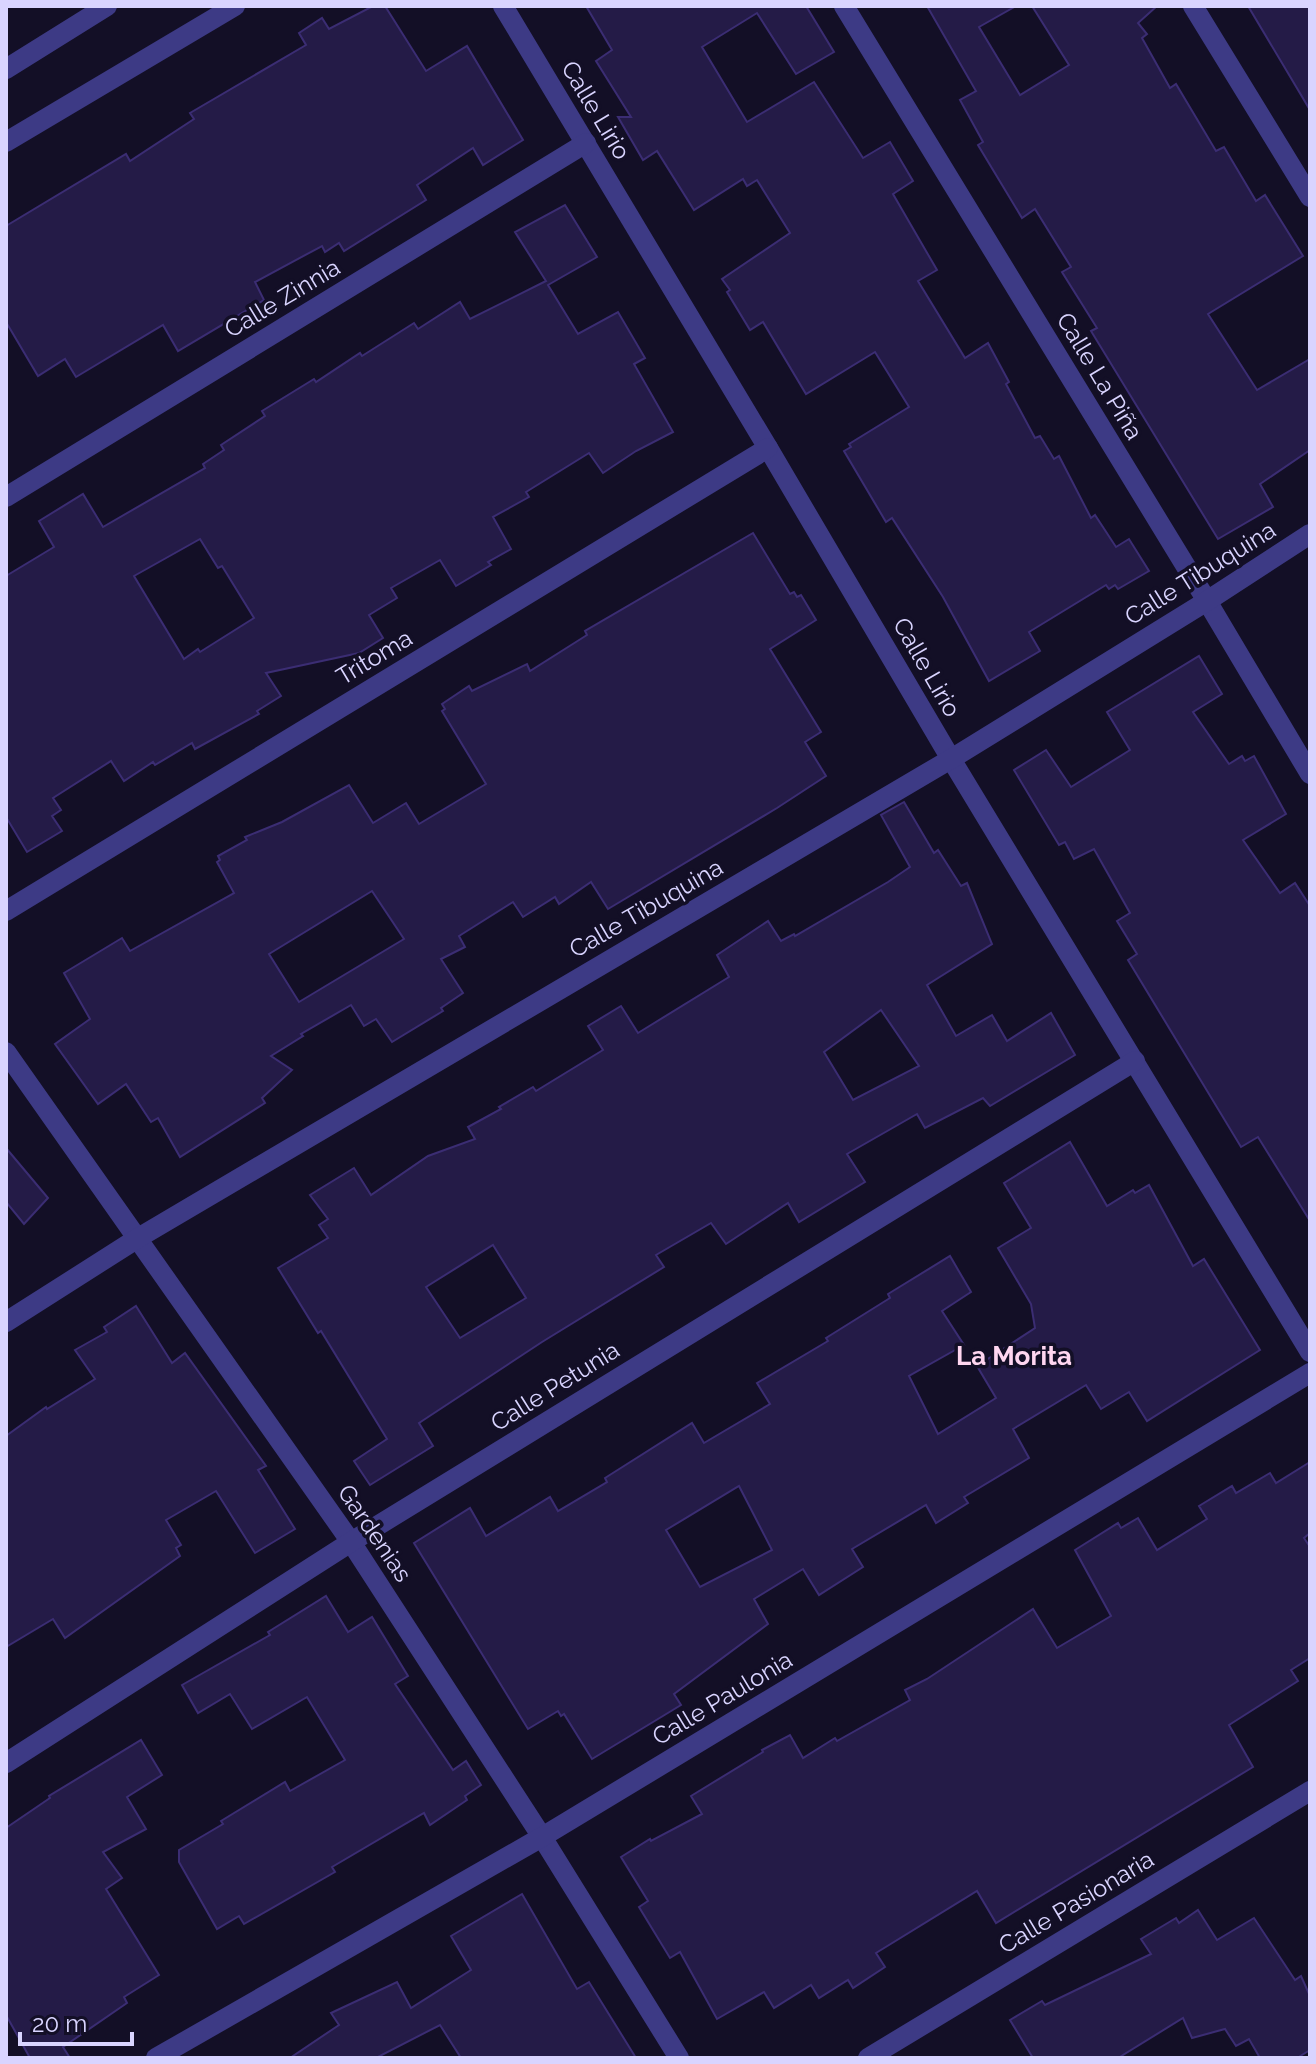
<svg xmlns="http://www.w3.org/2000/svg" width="1316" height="2064" font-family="Raleway,sans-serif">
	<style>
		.building { fill: #241b47; stroke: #3b2d73; stroke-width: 2; fill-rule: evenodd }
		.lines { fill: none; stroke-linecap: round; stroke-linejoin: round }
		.minor { stroke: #3d3a85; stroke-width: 20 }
		.labels { text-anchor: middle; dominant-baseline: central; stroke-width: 7; stroke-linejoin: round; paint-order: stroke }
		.street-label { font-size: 24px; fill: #d9d4ff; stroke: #130f26 }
		.neighbourhood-label { font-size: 26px; font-weight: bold; fill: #ffd6f0; stroke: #130f26 }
	</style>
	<rect width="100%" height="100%" fill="#130f26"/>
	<g class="building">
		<polygon points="373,6 385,6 426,71 467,46 523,140 483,165 473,148 417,185 426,200 344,251 339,243 325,252 322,246 255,282 264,300 178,351 163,325 76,377 65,359 38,376 6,322 6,226 126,154 130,161 194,119 190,113 306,45 299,33 322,18 329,29"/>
		<polygon points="586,6 806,6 834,52 796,74 757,13 702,47 747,122 814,82 863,158 890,142 913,181 893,194 937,270 918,281 965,358 988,343 1009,382 1006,384 1035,438 1040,436 1054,459 1059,456 1091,518 1095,515 1116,547 1129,539 1149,571 1118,589 1115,585 1109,589 1106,585 1029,632 1040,651 989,681 943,597 892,518 886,522 844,451 851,447 849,444 909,407 875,352 806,394 763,322 750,330 727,292 730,290 722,279 790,233 757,180 747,186 743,179 694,210 657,151 643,160 618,117 631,117 596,61 612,50"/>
		<polygon points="927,6 1016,6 979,27 1020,95 1069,65 1032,6 1157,6 1138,23 1147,34 1142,38 1170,88 1176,84 1216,151 1224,147 1256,201 1265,195 1303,256 1208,314 1257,390 1310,359 1310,450 1260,484 1273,507 1218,539 1091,331 1097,328 1062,272 1071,267 1035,209 1022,218 978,145 983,142 960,100 976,91"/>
		<polygon points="1248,6 1310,6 1310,110"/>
		<path d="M565,205L597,257L548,285L578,334L618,312L645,358L634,364L673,432L636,451L603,473L589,453L526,492L529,497L493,517L511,549L488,562L491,565L456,586L440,560L391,588L397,598L369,615L383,638L359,653L266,673L281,696L257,711L259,714L195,749L192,743L155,765L153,762L124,781L111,761L53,798L61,810L52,816L62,831L27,852L6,817V576L54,547L39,521L83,494L103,527L205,468L203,464L224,450L221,445L265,416L262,411L314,379L316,382L360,353L362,356L414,323L418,329L460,302L470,319L546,281L515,232ZM200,539L218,568L222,566L254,618L200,652L198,649L184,659L134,576Z"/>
		<path d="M753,533L790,594L794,592L797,597L801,595L816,620L770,649L821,732L805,742L826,776L777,808L608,909L591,882L559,904L555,897L523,917L513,902L459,936L465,947L441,959L463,993L441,1008L443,1011L392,1042L376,1019L364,1026L351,1005L301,1034L303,1036L271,1056L292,1070L262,1098L265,1103L180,1157L158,1118L151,1122L126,1084L98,1104L55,1044L90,1019L64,973L122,938L130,951L234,893L217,862L220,860L218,856L247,840L245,837L282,822L349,785L373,823L406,803L419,824L486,784L442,711L445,709L442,704L469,686L472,691L527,664L530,671L587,635L585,631ZM372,891L404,939L299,1002L269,954Z"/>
		<polygon points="1199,656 1222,694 1193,712 1229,764 1242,756 1245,761 1254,756 1286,814 1243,840 1280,893 1295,883 1310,906 1310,1221 1258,1137 1241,1147 1128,960 1137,954 1117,921 1130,913 1094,849 1074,859 1065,842 1059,845 1014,770 1046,750 1071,787 1130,750 1107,712"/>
		<path d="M904,802L934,853L938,850L961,886L967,883L992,944L927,985L956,1036L992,1015L1007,1041L1051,1013L1075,1055L990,1106L983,1098L925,1128L917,1114L847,1154L865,1182L799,1222L788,1203L726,1244L711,1223L656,1255L664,1267L542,1342L419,1423L433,1446L370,1485L354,1461L387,1439L321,1331L318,1333L278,1268L328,1238L319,1225L328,1219L310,1195L354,1168L371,1195L428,1156L475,1139L468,1127L501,1109L499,1107L533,1087L536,1091L603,1050L588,1026L621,1006L638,1033L729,977L717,955L768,921L781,941L794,934L795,936L888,882L910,867L881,815ZM881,1010L919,1066L853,1100L824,1052ZM493,1245L526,1298L460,1338L426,1287Z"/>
		<path d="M1070,1142L1107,1206L1133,1190L1135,1193L1149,1185L1193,1266L1204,1259L1260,1350L1147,1421L1129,1392L1101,1409L1086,1385L1013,1429L1029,1458L964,1497L968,1503L936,1523L926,1505L852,1549L863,1567L819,1595L803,1569L754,1599L768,1624L674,1694L681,1705L592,1759L564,1714L561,1716L558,1711L528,1729L414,1543L470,1508L486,1536L550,1497L558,1511L607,1482L605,1478L692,1423L704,1443L770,1404L757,1383L828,1341L826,1338L890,1298L888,1294L950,1256L971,1292L942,1311L964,1345L909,1376L938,1434L996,1398L977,1366L1035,1328L1031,1304L998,1248L1031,1228L1004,1183ZM739,1486L772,1550L700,1587L666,1530Z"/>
		<polygon points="6,1148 48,1198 24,1224 6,1202"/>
		<polygon points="136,1306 172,1363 185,1353 266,1466 258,1470 295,1529 255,1553 216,1491 166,1520 181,1545 176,1548 180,1556 65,1638 53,1619 6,1647 6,1436 46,1407 47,1409 95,1379 75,1350 107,1332 104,1327"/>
		<polygon points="1310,1462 1310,1533 1304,1538 1310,1547 1310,1658 1291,1670 1298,1681 1229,1725 1253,1767 996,1923 977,1891 876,1953 885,1967 853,1988 848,1980 819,1998 811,1985 774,2008 764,1992 717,2019 680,1952 670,1958 639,1907 648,1901 621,1857 650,1839 651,1841 702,1814 691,1796 763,1752 762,1750 790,1735 803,1758 835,1738 837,1741 910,1700 905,1690 927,1679 1033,1609 1057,1648 1111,1616 1075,1550 1118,1523 1121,1528 1138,1518 1157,1550 1207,1519 1199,1506 1232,1486 1236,1493 1270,1473 1276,1483"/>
		<polygon points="326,1596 348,1632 372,1617 408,1676 395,1684 453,1770 466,1761 481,1785 465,1796 467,1800 430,1825 424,1813 332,1867 335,1872 244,1924 239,1916 217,1929 179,1862 179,1850 223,1824 221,1821 285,1782 290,1791 345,1760 307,1697 252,1729 230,1694 198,1713 182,1685 270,1635 268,1632"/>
		<polygon points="141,1740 162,1775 127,1797 146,1829 103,1852 122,1878 106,1889 159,1975 124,1997 127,2003 63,2047 70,2058 30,2058 6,2015 6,1828 50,1798 49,1796"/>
		<polygon points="522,1894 577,1989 589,1982 636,2058 461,2058 440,2025 376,2058 290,2058 339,2025 331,2013 397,1982 411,2008 471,1970 451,1936"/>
		<polygon points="1198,1910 1217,1940 1254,1918 1295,1980 1301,1976 1310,1996 1310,2050 1297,2058 1260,2058 1249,2039 1236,2046 1225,2029 1192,2038 1183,2018 1118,2058 1033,2058 1010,2020 1042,2001 1045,2005 1151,1954 1141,1939 1176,1918 1179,1923"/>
	</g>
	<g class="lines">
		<g class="minor">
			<polyline points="503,6 768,448 951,759 1310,1352"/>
			<polyline points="844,6 1207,601 1310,774"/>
			<polyline points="1193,6 1310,197"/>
			<polyline points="6,69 107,6"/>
			<polyline points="6,142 235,6"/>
			<polyline points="6,497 586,143"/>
			<polyline points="6,911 768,448"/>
			<polyline points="6,1052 351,1542 542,1837 679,2058"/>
			<polyline points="6,1322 138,1238 951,759 1207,601 1310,534"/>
			<polyline points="6,1763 351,1542 1135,1061"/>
			<polyline points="156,2058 542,1837 1310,1373"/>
			<polyline points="868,2058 1310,1791"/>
		</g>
	</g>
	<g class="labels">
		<g class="street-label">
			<text transform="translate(596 110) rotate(59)">Calle Lirio</text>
			<text transform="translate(282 298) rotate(-31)">Calle Zinnia</text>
			<text transform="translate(1100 376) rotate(59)">Calle La Piña</text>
			<text transform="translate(1200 573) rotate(-32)">Calle Tibuquina</text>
			<text transform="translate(374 657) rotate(-31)">Tritoma</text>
			<text transform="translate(927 667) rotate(60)">Calle Lirio</text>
			<text transform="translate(646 908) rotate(-30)">Calle Tibuquina</text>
			<text transform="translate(555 1386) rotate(-32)">Calle Petunia</text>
			<text transform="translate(375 1533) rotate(56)">Gardenias</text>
			<text transform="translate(722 1698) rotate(-31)">Calle Paulonia</text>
			<text transform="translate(1076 1902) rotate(-31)">Calle Pasionaria</text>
		</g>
		<g class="neighbourhood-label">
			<text x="1014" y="1356">La Morita</text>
		</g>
	</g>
	<rect width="1316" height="2064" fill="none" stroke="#d9d4ff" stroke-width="16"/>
	<path d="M20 2032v12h112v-12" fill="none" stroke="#d9d4ff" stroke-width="4"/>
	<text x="32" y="2032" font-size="24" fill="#d9d4ff" stroke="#130f26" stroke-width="6" paint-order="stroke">20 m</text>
</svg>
